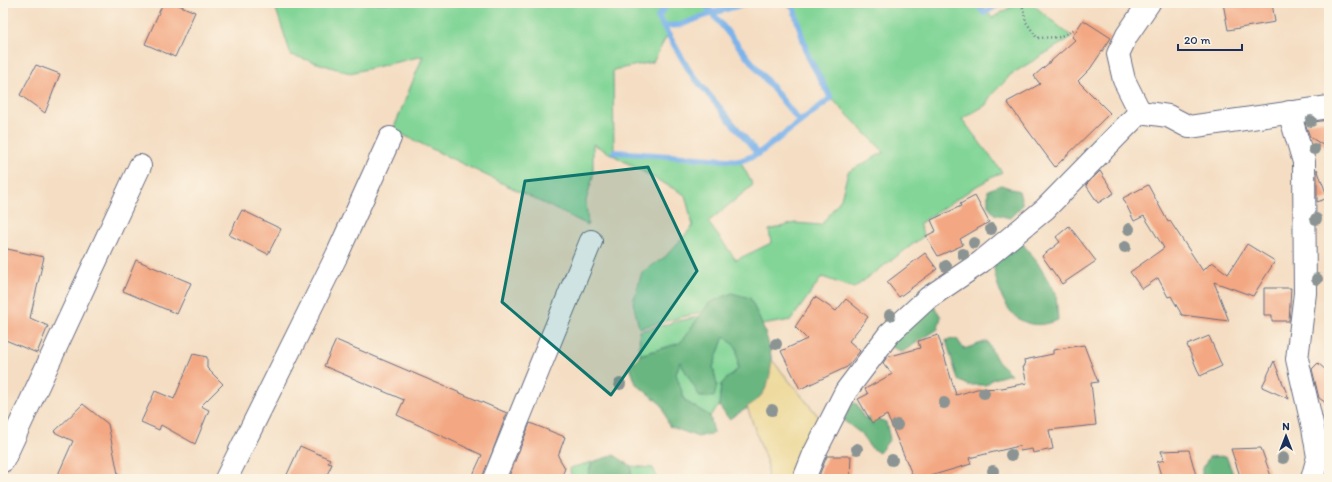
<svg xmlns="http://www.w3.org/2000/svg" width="1332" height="482" font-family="Itim,sans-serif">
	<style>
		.green { fill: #82d597; stroke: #4e827a }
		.forest { fill: #69b680; stroke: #42726f }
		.sand { fill: #eeda9e; stroke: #84847e }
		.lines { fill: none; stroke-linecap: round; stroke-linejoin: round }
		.stream { stroke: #7bb3ea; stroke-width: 6 }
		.building { fill: #f3a782 }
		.street-casing { stroke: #676c81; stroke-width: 24 }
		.path { stroke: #676c81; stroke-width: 2.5; stroke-dasharray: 1 3; stroke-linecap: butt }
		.street { stroke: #fff; stroke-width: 22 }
		.tree { fill: #8b9493 }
		.marked { fill: #0f766e; fill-opacity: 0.2; stroke: #0f766e; stroke-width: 3; stroke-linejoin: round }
	</style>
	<rect width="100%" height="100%" fill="#fcf5e5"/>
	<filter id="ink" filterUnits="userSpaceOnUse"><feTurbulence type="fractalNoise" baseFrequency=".025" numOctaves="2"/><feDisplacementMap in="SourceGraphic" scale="8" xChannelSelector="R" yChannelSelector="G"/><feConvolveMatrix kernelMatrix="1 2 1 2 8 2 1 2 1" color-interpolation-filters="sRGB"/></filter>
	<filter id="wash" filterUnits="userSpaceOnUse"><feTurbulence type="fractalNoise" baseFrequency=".012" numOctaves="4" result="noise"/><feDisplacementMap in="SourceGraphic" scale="16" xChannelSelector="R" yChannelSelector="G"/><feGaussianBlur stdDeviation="0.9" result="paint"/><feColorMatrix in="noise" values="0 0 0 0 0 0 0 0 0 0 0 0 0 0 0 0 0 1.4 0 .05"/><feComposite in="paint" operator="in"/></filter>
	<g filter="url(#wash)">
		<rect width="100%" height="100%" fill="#f4ddc2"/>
		<g class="green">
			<path d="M274,3H704L712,13L680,25L664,26L668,34L653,62L613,70L614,152L740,161L753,185L708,222L736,260L771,243L769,230L795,223L821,225L841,199L848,172L884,152L831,98L808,56L794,10L783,3H981L992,18L1018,3H1031L1072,37L1010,75C1002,87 991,91 986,105L962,119L1002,172L975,187L919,224L924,236L854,288L822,277L791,320L762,325L750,298L730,302L698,313L639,328L633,302L642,272L665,257L693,226L685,195L593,144V176L586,201L588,225L393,130L423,56L350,73L291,55Z"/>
			<polygon points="700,316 680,343 640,355 639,331"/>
			<polygon points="724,336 737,348 738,369 721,384 719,406 710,416 685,401 676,374 680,361 700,397 717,385 713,367"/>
			<polygon points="592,462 587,479 571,479 570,468"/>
			<polygon points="631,466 653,468 658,479 629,479 631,477"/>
		</g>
		<g class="forest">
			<polygon points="1001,185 1019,191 1023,205 1010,218 994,214 988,205 988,190"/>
			<path d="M1019,239L1037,262L1056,294L1058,320C1013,339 996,295 993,259Z"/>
			<path d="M732,293L750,298C765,331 786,369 757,400C750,408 738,413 729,419L719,406L721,384L738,369L737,348L724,336L713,367L717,385L714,397H700L680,362L676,374L685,401L710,416L714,433L698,437L669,426L662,405L636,384L630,367L640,355L680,343L709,303Z"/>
			<polygon points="932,303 941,317 938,329 902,352 888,345"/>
			<polygon points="957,339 964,349 987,341 998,362 1011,374 993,379 986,385 968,385 958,380 946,340"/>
			<polygon points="853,403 857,404 864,418 875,418 886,422 890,439 879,453 869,446 863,435 843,420"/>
			<polygon points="614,455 631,466 631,477 629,479 587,479 592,462"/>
			<polygon points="1226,456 1235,479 1202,479 1202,470 1209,457"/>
		</g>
		<path class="sand" d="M772,360L823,422L797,479H767L768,466L747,407C768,394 769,383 772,360Z"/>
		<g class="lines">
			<g class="stream">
				<polyline points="668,3 658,17 690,72 758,154"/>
				<polyline points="704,3 800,122"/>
				<polyline points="977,3 984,13 1001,3"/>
				<polyline points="664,26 680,25 712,13 747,3"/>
				<polyline points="614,152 740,161 758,154 831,98 808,56 792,3"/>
			</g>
		</g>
		<g id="blocks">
			<g class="building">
				<polygon points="163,3 174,3 195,12 175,57 145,44"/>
				<polygon points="1223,3 1272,3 1275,22 1228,30"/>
				<polygon points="1083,20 1111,38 1090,69 1078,81 1110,113 1055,167 1007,102 1040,84 1034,76 1075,40 1072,37"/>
				<polygon points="36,65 60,74 45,113 20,95"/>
				<polygon points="1329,120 1329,149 1310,137 1305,123"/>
				<polygon points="1317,169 1328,198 1317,202"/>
				<polygon points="1100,171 1114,193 1098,203 1086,185"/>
				<polygon points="1148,185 1168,222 1170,221 1203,271 1212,262 1228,274 1247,244 1275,261 1253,296 1214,282 1229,321 1182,315 1171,296 1168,297 1158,278 1142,289 1130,272 1164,248 1144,216 1134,221 1123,198"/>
				<polygon points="975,196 989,222 960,239 963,245 938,256 926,236 936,231 931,220 961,206 960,204"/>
				<polygon points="242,210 281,229 268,254 229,235"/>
				<polygon points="1069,226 1096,261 1062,284 1042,256 1060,242 1056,237"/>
				<polygon points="3,248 44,257 30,318 48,326 37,353 3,339"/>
				<polygon points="925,253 937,269 899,297 887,282"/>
				<polygon points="136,260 191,283 177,314 123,291"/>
				<polygon points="1264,288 1291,288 1289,321 1272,321 1272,315 1264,315"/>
				<polygon points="815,297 836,311 846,299 868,317 849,341 860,351 847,367 800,389 781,351 807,339 795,327"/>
				<polygon points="938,335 956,395 977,389 1002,388 1027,383 1023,367 1025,366 1024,360 1053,354 1053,350 1084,345 1098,382 1091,383 1096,425 1049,430 1053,449 1033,453 1032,449 1020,451 1019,446 969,458 971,464 930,476 932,479 914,479 887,415 872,423 858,399 868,394 865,389 892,374 883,363 887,357 920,348 918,341"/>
				<polygon points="1209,336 1222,366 1200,376 1187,345"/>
				<polygon points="336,340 507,413 482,479 471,479 482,455 397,415 404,400 324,366"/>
				<polygon points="193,354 207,357 207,368 223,384 201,406 209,410 195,444 161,425 159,430 141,422 155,391 174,399"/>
				<polygon points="1274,361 1289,399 1262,387"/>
				<polygon points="1318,363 1329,373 1329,405 1319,398 1312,369"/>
				<polygon points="83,404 108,424 119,479 56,479 73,441 54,432"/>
				<polygon points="530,423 565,437 558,456 565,468 561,479 508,479"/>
				<polygon points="300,446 330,459 328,463 332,464 325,479 285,479"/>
				<polygon points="1261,448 1272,479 1241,479 1231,449"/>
				<polygon points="1189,450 1197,479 1162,479 1157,462 1164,460 1161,451"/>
				<polygon points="827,456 851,456 850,479 820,479 820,473"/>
			</g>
		</g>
	</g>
	<g filter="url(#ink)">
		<use href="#blocks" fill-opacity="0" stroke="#676c81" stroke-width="1"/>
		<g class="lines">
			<defs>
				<g id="street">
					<polyline points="1140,112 1124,80 1118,54 1127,35 1149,3"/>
					<polyline points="1289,112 1304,162 1305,293 1297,359 1313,428 1318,457 1312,479"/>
					<polyline points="3,461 140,166"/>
					<polyline points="226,479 337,255 390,138"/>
					<polyline points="494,479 591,241"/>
					<polyline points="804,479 814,454 846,391 889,334 928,298 981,262 1045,209 1140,112 1168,116 1189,127 1329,107"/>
				</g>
			</defs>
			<use href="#street" class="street-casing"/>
			<polyline class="path" points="1022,3 1026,22 1037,38 1059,37 1075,29"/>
			<use href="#street" class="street"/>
		</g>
		<g class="tree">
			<circle cx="1311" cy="121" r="6"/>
			<circle cx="1314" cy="149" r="6"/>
			<circle cx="1316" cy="219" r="6"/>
			<circle cx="991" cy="229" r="6"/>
			<circle cx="1129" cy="229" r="6"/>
			<circle cx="974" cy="243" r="6"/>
			<circle cx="1125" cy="247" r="6"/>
			<circle cx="963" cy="254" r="6"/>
			<circle cx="946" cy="266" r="6"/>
			<circle cx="1317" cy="279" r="6"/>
			<circle cx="890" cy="315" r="6"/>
			<circle cx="776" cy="344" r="6"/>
			<circle cx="620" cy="384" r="6"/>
			<circle cx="984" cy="393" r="6"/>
			<circle cx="944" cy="403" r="6"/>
			<circle cx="772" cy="410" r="6"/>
			<circle cx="897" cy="425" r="6"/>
			<circle cx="857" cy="449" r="6"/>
			<circle cx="1011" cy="455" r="6"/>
			<circle cx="1283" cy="458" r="6"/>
			<circle cx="892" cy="460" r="6"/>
			<circle cx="993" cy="471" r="6"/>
		</g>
	</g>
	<path class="marked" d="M648,167L697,271L611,395L502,302L525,181Z"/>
	<rect width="1332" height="482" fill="none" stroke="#fcf5e5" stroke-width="16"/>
	<g transform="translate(1286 436)" stroke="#fcf5e5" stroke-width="3" paint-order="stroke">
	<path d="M0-3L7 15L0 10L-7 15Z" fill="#1b2f5e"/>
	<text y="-6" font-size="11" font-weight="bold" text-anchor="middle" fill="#1b2f5e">N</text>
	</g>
	<path d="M1178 44v6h64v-6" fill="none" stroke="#1b2f5e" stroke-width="2"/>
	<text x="1184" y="44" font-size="12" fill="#1b2f5e" stroke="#fcf5e5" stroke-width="3" paint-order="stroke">20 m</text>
</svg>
